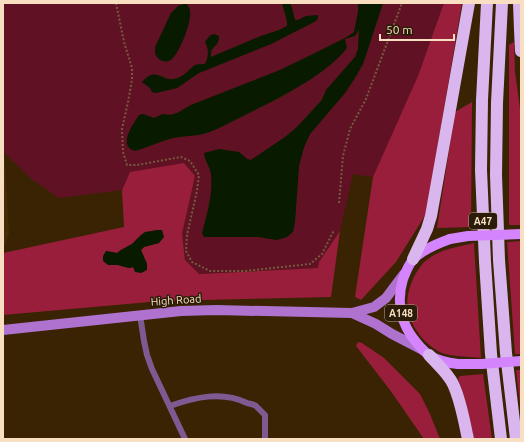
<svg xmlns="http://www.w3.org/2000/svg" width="524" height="442" font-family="Ubuntu,sans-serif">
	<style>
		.built { fill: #452c04 }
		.green { fill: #611124; fill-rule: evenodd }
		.forest { fill: #981e3b; fill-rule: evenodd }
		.water { fill: #081a00 }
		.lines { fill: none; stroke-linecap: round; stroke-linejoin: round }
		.path { stroke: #745c3c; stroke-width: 2; stroke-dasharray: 2 2; stroke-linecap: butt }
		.lane { stroke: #7e5992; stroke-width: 6 }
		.secondary { stroke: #af72cf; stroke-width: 10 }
		.primary { stroke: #d484fd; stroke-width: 10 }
		.highway { stroke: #dab6ee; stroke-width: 12 }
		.primary-bridge { stroke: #d484fd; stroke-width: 10 }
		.labels { text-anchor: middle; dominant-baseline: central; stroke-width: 3; stroke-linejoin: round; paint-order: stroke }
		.shield { fill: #2a1c08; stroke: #baa48a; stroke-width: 1 }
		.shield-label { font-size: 10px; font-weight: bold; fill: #f8dfc1 }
		.street-label { font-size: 11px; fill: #f8dfc1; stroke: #2a1c08 }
	</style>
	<rect width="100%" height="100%" fill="#3a2302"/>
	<polygon class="built" points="3,154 5,160 9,233 3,252"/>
	<path class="green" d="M3,3H282L287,21V26L279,30L261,36L211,57C210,50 212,49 217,45L219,36L215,34L211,35L208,47L207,61L205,64L195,65L184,75L174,79H168L160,75L142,82L150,88L152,92L177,88L199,73L271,44L316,21L318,19L306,16L298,20H295L292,8L290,3H358V12L354,32L347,37L313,54L280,70L191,105L177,113L170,115L163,114L154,118L143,114L135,151L173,138L204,134L219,128L284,96L318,74L333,62L342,54L345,39L355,36L359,29L358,49L355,57L326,90L322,99L297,127L285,137L251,160L247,159L239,152L219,149L205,159C207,164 210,169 211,174C213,194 207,214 202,233L204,237H258L277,240L295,222L299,166L304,147L310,134L345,93L363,64L383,3H445L417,80L373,177L353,174L340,231L319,262L318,268L198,274L185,260L182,234L195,176L130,172L122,190L59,198L33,180L3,152ZM171,13L170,61L165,62L160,60L156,47Z"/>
	<g class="forest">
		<polygon points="444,3 462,3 426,214 396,262 361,300 355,297 373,177 418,76"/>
		<polygon points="514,42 515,72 521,116 521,225 509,225 509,45"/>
		<polygon points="472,102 471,227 437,228 455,112"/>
		<path d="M184,163L195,176L182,234L185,260L199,274L318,268L319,262L340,231L331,297L161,301L3,315V253L124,227L122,190L130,172ZM141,235L159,243L144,247L141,250L147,264L129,268L118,265H108L106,251L117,253L121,250L132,244Z"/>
		<polygon points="521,241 521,354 515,354 507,242"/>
		<path d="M474,243L481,358C472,357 449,356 442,353C425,345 410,327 408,308C406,298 409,288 413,279C417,271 421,264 428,259C441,249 458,247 474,243Z"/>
		<polygon points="358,342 362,343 384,358 420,394 430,414 440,439 424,439 390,390 356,346"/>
		<polygon points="516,370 521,370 521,412"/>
		<polygon points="483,374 492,439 474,439 465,402 458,378 460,376"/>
	</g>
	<g class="water">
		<path d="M186,3C188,6 190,8 190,11C192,21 180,52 172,59C167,64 157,61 155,53C155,51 155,49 155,47L171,13L178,6Z"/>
		<path d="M282,3H290L292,8L295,20H298L306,16L318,15V18L316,21L271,44L199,73L177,88L156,93L152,92L150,88L142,82C156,66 160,81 174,79C180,78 186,74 190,69C192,68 193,66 195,65C198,64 202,64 205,64C209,57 209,49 205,42C208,38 209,35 214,34L219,36C220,47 209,46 211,57L261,36L279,30L287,26V21Z"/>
		<path d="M358,3H383L363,64L355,78L345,93L310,134L304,147L299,166L295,222L293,232L287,237L277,240L258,237H204L202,233C207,214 213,195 211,174C210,167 205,161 204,153L219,149L239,152L247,159L251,160L285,137L297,127L322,100L326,90L355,57L358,49L359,30L355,36L345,39L347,48C324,77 278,98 245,115C232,121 218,130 203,134C194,136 183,136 173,138C160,141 148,147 135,151C117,146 133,124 139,115L143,114L154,118L163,114L170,115L177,113L191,105L280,70L313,54L347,37L354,32L358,12Z"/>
		<polygon points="157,230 162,230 164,237 159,243 144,247 141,250 147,264 147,270 141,273 135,272 133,267 129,268 118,265 108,265 103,261 103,256 106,251 117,253 121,250 132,244 141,235 145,232"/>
	</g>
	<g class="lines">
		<g class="path">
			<polyline points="116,3 124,42 132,68 132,80 128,102 122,129 123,152 127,165 137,165 181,157 190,161 199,175 197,191 187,235 186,251 192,262 210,271 245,271 310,264 322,254 334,230"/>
			<polyline points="339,203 343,156 350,129 366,99 402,3"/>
		</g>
		<g class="lane">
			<polyline points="140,315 144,341 147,355 152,369 185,439"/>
			<path d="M170,406C195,397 222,391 247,403C250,404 253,404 256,406C259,409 262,412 265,415V439"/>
		</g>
		<g class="secondary">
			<polyline points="352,313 376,324 392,334 423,350"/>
			<polyline points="3,330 181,311 216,310 352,313 374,307 386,298 404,274"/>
		</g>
		<path class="primary" d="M450,239C439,243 420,251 413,260C408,265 406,272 403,279C396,302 401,324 416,342C420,347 424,352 429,355C438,361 448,363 458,364"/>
		<g class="highway">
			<polyline points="487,3 482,100 481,170 485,262 491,354 501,439"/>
			<polyline points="502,3 497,103 496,175 499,260 506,353 516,439"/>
			<polyline points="519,3 520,30 521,51"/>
			<polyline points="413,259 427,229 431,216 469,3"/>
			<path d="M429,355C437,364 448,373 453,384C461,401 464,421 468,439"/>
		</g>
		<g class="primary-bridge">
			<polyline points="450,239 468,236 521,234"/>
			<polyline points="458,364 482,364 521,361"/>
		</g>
	</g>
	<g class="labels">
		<g class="shield">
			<rect x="469" y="213" width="28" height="16" rx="3"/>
			<rect x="385" y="305" width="32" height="16" rx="3"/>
		</g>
		<g class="shield-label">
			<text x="483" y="221">A47</text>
			<text x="401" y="313">A148</text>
		</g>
		<g class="street-label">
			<text transform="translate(176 300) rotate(-4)">High Road</text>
		</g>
	</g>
	<rect width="524" height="442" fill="none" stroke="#f8dfc1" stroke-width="8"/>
	<path d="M380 34v6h74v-6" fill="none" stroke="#f8dfc1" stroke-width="2"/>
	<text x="386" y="34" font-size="12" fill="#f8dfc1" stroke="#2a1c08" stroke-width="3" paint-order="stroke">50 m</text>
</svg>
